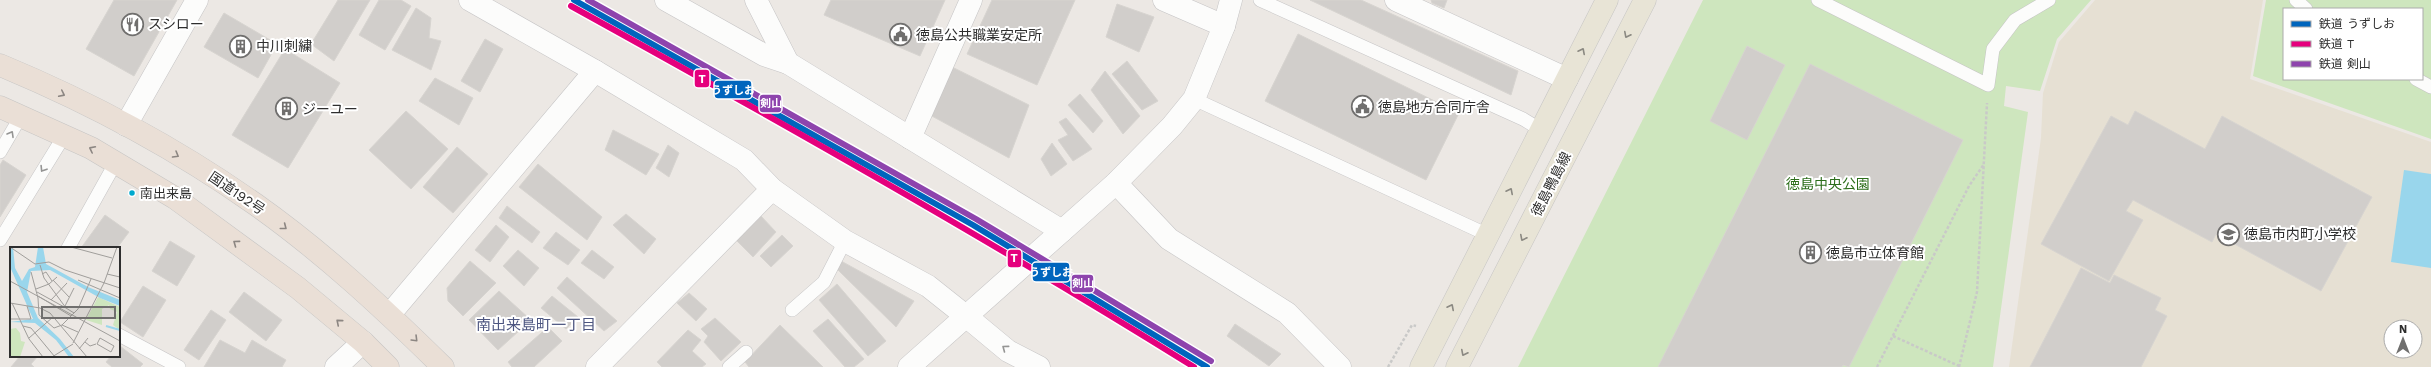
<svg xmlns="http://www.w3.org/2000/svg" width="2431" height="367" font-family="'Work Sans','Noto Sans JP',sans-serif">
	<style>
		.education { fill: #e6e0d3; fill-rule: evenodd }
		.green { fill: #cee6be; fill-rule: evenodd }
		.water { fill: #99d6ec }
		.building { fill: #d1cecb; stroke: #d7d4d0 }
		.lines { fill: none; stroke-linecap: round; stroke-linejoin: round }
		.lane-casing { stroke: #c5c4c5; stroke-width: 14 }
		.street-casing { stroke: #c5c4c5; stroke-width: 23 }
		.secondary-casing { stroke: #c5c4c5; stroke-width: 23 }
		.primary-casing { stroke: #c6c5c4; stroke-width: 23 }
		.highway-casing { stroke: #c6c5c4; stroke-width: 23 }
		.path { stroke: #c9c9c8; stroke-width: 2.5; stroke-dasharray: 3 2; stroke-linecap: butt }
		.lane { stroke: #fcfcfb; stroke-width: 13 }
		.street { stroke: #fcfcfb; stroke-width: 22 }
		.secondary { stroke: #fcfcfb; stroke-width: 22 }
		.primary { stroke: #e8e4d6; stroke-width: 22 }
		.highway { stroke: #eadfd6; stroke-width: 22 }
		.rail-1-casing { stroke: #fff; stroke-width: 9 }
		.rail-2-casing { stroke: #fff; stroke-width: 9 }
		.rail-3-casing { stroke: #fff; stroke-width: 9 }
		.rail-1 { stroke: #0065bd; stroke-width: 6 }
		.rail-2 { stroke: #e5007d; stroke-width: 6 }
		.rail-3 { stroke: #8e44ad; stroke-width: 6 }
		.oneway { stroke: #8b8982 }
		.oneway2 { stroke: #8c8682 }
		.oneway3 { stroke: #959594 }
		.bus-dot { fill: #00a9ce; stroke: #fff; stroke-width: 1.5 }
		.labels { text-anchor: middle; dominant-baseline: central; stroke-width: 4; stroke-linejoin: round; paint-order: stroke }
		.bus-label { font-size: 13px; fill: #2e2e2e; stroke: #fff; text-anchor: start }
		.poi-label { font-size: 14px; fill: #2e2e2e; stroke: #fff; text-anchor: start }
		.street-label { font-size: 14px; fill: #2e2e2e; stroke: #fff }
		.park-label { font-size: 14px; fill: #2c6e1b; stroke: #fff }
		.neighbourhood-label { font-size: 15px; fill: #4d5680; stroke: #fff }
		.inset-river { fill: none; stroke: #99d6ec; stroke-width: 2 }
		.inset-road { fill: none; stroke: #a09e9b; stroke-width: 1 }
		.view { fill: #706f6e; fill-opacity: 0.15; stroke: #706f6e; stroke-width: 2 }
		.inset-edge { fill: none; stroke: #2e2e2e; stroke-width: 2 }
		.line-badge { stroke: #fff; stroke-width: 1.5 }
		.badge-label { font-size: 11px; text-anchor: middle; font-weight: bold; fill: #fff }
	</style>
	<rect width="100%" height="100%" fill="#ece8e4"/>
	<path class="education" d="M2095,0H2263L2250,79L2431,142V367H2009L2041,138L2043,93L2059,42ZM2391,327H2415V351H2391Z"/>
	<g class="green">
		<polygon points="1703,0 2091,0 2057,39 2040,91 2006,86 2004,106 2028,112 1993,367 1518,367"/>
		<path d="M2266,0H2431V139L2253,76ZM2284,9H2422V79H2284Z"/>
	</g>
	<polygon class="water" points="2404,170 2431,174 2431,268 2391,262"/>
	<g class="building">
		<polygon points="114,0 177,0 134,76 86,49"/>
		<polygon points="338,0 370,0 334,61 311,44"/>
		<polygon points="379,0 401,0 411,6 385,50 359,35"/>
		<polygon points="831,0 945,0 920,56 824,15"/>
		<polygon points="992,0 1075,0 1037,85 967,54"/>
		<polygon points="1310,0 1361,0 1518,71 1511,95"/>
		<polygon points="1431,0 1447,0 1444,8 1432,3"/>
		<polygon points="1117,4 1154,17 1139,52 1106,37"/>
		<polygon points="416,8 431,18 429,38 441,41 431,70 392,50"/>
		<polygon points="224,13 277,44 258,78 204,47"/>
		<polygon points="1298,34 1459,113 1426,180 1265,101"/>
		<polygon points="485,39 503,49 480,92 461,81"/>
		<polygon points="1747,46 1785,65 1747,140 1710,121"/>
		<polygon points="285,49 340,83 288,168 232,135"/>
		<polygon points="1127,61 1158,101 1142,110 1112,74"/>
		<polygon points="1810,64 1963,140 1849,367 1843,365 1842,367 1658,367"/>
		<polygon points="952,67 1029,105 1009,158 930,115"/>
		<polygon points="1105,71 1140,116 1123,134 1091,90"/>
		<polygon points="435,78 473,98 459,125 419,101"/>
		<polygon points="1080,94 1103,121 1093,133 1068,105"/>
		<polygon points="406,111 448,149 411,189 369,150"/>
		<polygon points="2135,111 2205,149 2222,116 2372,197 2321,291 2216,234 2212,242 2133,200 2126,211 2143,220 2109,281 2041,244 2111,116 2128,125"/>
		<polygon points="1066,118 1092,149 1073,161 1058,140 1068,135 1059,122"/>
		<polygon points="613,130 659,154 646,175 605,150"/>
		<polygon points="1052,143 1067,164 1051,176 1041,159"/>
		<polygon points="668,145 679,153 669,177 656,168"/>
		<polygon points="457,147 488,174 453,213 423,187"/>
		<polygon points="3,160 26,175 0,217 0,165"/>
		<polygon points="538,164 602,217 587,240 519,187"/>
		<polygon points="507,206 540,232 532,243 499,218"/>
		<polygon points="626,214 656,239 644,254 613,225"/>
		<polygon points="105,215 129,232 117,248 81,248"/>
		<polygon points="760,215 776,232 753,257 735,239"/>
		<polygon points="496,225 509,237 490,262 475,250"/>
		<polygon points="556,232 580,250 568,265 543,248"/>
		<polygon points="782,235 793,246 771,267 760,256"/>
		<polygon points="170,241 195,256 177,286 152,271"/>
		<polygon points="518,250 539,268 524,286 503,266"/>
		<polygon points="592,250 614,267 604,279 581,263"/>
		<polygon points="470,261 496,283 463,316 448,301 447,288"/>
		<polygon points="841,261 914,301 896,327 837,269"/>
		<polygon points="2081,268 2110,283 2114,275 2161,298 2155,310 2167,316 2141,367 2030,367"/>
		<polygon points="567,277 617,321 604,331 557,288"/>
		<polygon points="837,284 886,341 868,356 819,300"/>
		<polygon points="143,286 166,300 143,337 120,322"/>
		<polygon points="499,291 531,320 498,350 469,320"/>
		<polygon points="244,292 282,320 266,341 229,312"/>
		<polygon points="689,293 707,309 696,321 677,303"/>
		<polygon points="552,296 578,317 566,329 541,308"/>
		<polygon points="211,310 226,320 199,360 184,350"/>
		<polygon points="715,318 741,342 721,361 704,342 708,336 701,329"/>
		<polygon points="828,319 864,359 854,367 845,367 813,331"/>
		<polygon points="1235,324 1281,354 1269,366 1227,336"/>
		<polygon points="780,325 823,367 749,367 745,362"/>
		<polygon points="548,327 562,341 534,367 512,367 508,362"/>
		<polygon points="688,330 701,340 692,351 706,364 702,367 662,367 657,362"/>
		<polygon points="220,340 245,353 252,340 286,360 282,367 204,367"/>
		<polygon points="120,346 143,364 140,367 112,367 106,362 111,356 119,356"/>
		<polygon points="20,356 38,356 31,364 34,367 11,367"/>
	</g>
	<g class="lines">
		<defs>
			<g id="lane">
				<polyline points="1260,0 1523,119 1541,130"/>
				<polyline points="1818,0 1988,85 1993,49 2015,20 2049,0"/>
				<polyline points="2296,0 2306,9"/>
				<polyline points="2416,79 2431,87"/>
				<polyline points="1194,99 1488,235"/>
				<polyline points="0,152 21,116"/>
				<polyline points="0,240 64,136"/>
				<polyline points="68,248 116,162"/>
				<polyline points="792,310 824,282 845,241"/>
				<polyline points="119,335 179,367"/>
				<polyline points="729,367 746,352"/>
			</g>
			<g id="street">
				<polyline points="1164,0 1224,26"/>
				<polyline points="1396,0 1567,79"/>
				<polyline points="126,125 197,0"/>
				<polyline points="910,138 971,0"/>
				<polyline points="1116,183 1169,239 1287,313 1340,367"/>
				<polyline points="967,317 1008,351 1039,367"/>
				<polyline points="597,367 772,189"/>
			</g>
			<g id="secondary">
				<polyline points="470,0 595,71 744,160 772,189 845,241 928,286 967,317"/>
				<polyline points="666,0 764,55 788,63"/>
				<polyline points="756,0 788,63 1062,231"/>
				<polyline points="390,314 595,71"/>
				<polyline points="336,367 363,342"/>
				<polyline points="909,367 1116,183 1172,126 1194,99 1224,26 1231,0"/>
			</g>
			<g id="primary">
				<polyline points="1421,367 1607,0"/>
				<polyline points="1457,367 1645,0"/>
			</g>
			<g id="highway">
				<path d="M0,65C89,102 177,149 255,204C323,252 384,309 443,367"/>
				<polyline points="0,107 91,148 175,198 298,288 363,342 388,367"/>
			</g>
		</defs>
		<use href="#lane" class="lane-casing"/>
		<use href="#street" class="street-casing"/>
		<use href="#secondary" class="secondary-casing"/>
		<use href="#primary" class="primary-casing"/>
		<use href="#highway" class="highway-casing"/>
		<g class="path">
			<polyline points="1893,336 1959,366"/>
			<polyline points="1388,367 1412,325 1416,326"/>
			<polyline points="1877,367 1969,186 1984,164"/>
			<polyline points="1959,367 1977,292 1987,103"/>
		</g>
		<use href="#lane" class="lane"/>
		<use href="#street" class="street"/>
		<use href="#secondary" class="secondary"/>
		<use href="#primary" class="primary"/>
		<use href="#highway" class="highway"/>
		<defs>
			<polyline id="rail-1" points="574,0 973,225 1207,367"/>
			<path id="rail-2" d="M571,6C781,122 990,240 1194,367"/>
			<polyline id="rail-3" points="588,0 976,219 1211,361"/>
		</defs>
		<use href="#rail-1" class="rail-1-casing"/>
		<use href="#rail-2" class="rail-2-casing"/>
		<use href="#rail-3" class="rail-3-casing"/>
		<use href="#rail-1" class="rail-1"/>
		<use href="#rail-2" class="rail-2"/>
		<use href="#rail-3" class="rail-3"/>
	</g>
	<defs><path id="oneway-chevron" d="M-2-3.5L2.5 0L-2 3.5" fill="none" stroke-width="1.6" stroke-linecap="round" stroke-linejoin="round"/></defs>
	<g class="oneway">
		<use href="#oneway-chevron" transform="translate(1627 35) rotate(117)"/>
		<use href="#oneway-chevron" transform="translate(1582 51) rotate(-63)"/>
		<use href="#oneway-chevron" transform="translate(1510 191) rotate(-63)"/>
		<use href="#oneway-chevron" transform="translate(1523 238) rotate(117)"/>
		<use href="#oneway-chevron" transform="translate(1451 307) rotate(-63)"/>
		<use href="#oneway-chevron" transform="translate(1464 353) rotate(117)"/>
	</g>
	<g class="oneway2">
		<use href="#oneway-chevron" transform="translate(62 94) rotate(26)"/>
		<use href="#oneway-chevron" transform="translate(92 149) rotate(-153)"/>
		<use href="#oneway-chevron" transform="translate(176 155) rotate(30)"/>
		<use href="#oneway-chevron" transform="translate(284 227) rotate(38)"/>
		<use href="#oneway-chevron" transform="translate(236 243) rotate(-144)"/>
		<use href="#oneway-chevron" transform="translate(339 322) rotate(-140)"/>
		<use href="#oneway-chevron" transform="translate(415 339) rotate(45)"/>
	</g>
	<g class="oneway3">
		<use href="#oneway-chevron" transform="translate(11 134) rotate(-60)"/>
		<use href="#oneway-chevron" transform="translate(43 169) rotate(122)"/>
		<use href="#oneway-chevron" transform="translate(1005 348) rotate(-143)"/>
	</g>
	<defs>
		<symbol id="restaurant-ring" viewBox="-11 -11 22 22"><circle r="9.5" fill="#fff" stroke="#706f6e" stroke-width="1.5"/><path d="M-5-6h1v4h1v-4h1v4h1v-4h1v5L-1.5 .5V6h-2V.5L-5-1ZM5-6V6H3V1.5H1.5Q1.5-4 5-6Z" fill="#706f6e"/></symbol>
		<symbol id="civic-ring" viewBox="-11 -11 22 22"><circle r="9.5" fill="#fff" stroke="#706f6e" stroke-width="1.5"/><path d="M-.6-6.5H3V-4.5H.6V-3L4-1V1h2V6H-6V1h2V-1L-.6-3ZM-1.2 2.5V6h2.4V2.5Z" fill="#706f6e"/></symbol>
		<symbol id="building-ring" viewBox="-11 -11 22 22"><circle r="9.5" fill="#fff" stroke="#706f6e" stroke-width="1.5"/><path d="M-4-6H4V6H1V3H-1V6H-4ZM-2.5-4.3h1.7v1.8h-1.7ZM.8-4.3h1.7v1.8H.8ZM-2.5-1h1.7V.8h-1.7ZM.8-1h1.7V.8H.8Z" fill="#706f6e"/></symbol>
		<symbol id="school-ring" viewBox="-11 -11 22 22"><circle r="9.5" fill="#fff" stroke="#706f6e" stroke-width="1.5"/><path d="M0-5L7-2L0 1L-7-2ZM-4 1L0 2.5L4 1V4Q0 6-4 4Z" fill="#706f6e"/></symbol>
	</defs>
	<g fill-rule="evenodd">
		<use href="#restaurant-ring" x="120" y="12" width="25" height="25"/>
		<use href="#civic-ring" x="888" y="22" width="25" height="25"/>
		<use href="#building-ring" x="228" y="34" width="25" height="25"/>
		<use href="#civic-ring" x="1350" y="94" width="25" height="25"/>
		<use href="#building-ring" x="274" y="96" width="25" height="25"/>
		<use href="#school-ring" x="2216" y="222" width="25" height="25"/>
		<use href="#building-ring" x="1798" y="240" width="25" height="25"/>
	</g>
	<circle class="bus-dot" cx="132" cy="193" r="3.5"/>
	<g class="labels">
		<g class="bus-label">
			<text x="140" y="193">南出来島</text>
		</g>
		<g class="poi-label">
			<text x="148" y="24">スシロー</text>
			<text x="916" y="35">徳島公共職業安定所</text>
			<text x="256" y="46">中川刺繍</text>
			<text x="1378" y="107">徳島地方合同庁舎</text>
			<text x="302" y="109">ジーユー</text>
			<text x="2244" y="234">徳島市内町小学校</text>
			<text x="1826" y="253">徳島市立体育館</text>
		</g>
		<g class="street-label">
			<text transform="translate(1551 184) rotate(-63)">徳島鴨島線</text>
			<text transform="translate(237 193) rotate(34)">国道192号</text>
		</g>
		<g class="park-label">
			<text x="1828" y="184">徳島中央公園</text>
		</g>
		<g class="neighbourhood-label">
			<text x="536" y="325">南出来島町一丁目</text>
		</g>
	</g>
	<g transform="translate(10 247)">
		<rect width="110" height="110" fill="#ece8e4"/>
		<path d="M88,50L110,60V83L103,78L107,65L100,62L99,58L92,62V78L76,73ZM6,81L10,86L11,94L15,95L10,110H0V82Z" fill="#cee6be"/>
		<path d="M0,0H3L5,21L12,34L19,22L25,20L28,0H33L36,17L78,40L110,53V59L90,51L40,23L21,24L17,45L28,71L50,92L64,110H59L46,93L25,76L0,75L23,72L1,22Z" fill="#99d6ec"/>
		<path class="inset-river" d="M96,79L110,83"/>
		<path class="inset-road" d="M0,0L25,17L39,15L55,23L110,41M61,0L102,11M30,18L34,31L56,61L64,66M21,25L28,51L29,68L44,81L52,78L68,85M32,27L36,25L42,34M97,27L110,30M43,33L59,50M68,33L110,51M0,34L110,94M26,42L39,37L47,30M27,45L56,61M28,49L61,69M41,53L57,36M0,56L30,61L40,66L77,110M2,56L19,92L33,110M55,59L64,41M0,72H21L17,59M52,78L68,62L81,32M13,79L21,81L45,110M19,91L43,70M90,91L104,99L101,105L87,97ZM75,95L80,99L86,97M63,96L94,36L107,0M69,102L78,91M42,110L63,97"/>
		<path class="view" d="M32,60H105V71H32Z"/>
		<rect width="110" height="110" class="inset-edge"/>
	</g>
	<g class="line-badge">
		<rect x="694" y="69" width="16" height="19" rx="4" fill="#e5007d"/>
		<rect x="714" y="80" width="38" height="19" rx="4" fill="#0065bd"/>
		<rect x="759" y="94" width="23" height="19" rx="4" fill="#8e44ad"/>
		<rect x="1007" y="249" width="15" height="19" rx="4" fill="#e5007d"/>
		<rect x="1032" y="262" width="38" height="20" rx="4" fill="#0065bd"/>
		<rect x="1071" y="274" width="23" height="19" rx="4" fill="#8e44ad"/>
	</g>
	<g class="badge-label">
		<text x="702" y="83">T</text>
		<text x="733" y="94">うずしお</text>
		<text x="771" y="107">剣山</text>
		<text x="1014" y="262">T</text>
		<text x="1051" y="276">うずしお</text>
		<text x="1083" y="287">剣山</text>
	</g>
	<rect x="2283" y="8" width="140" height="72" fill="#ffffff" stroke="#ababab"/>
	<rect x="2291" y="21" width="20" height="6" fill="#0065bd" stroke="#ababab"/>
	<text x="2319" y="28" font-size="12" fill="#2e2e2e">鉄道 うずしお</text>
	<rect x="2291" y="41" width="20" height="6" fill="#e5007d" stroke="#ababab"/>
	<text x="2319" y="48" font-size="12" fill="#2e2e2e">鉄道 T</text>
	<rect x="2291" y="61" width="20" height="6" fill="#8e44ad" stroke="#ababab"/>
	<text x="2319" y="68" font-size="12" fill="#2e2e2e">鉄道 剣山</text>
	<g transform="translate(2403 339)"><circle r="19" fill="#ffffff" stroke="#ababab"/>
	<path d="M0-3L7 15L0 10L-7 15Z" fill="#706f6e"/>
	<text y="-6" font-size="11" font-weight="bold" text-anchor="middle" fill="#2e2e2e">N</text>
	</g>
</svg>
